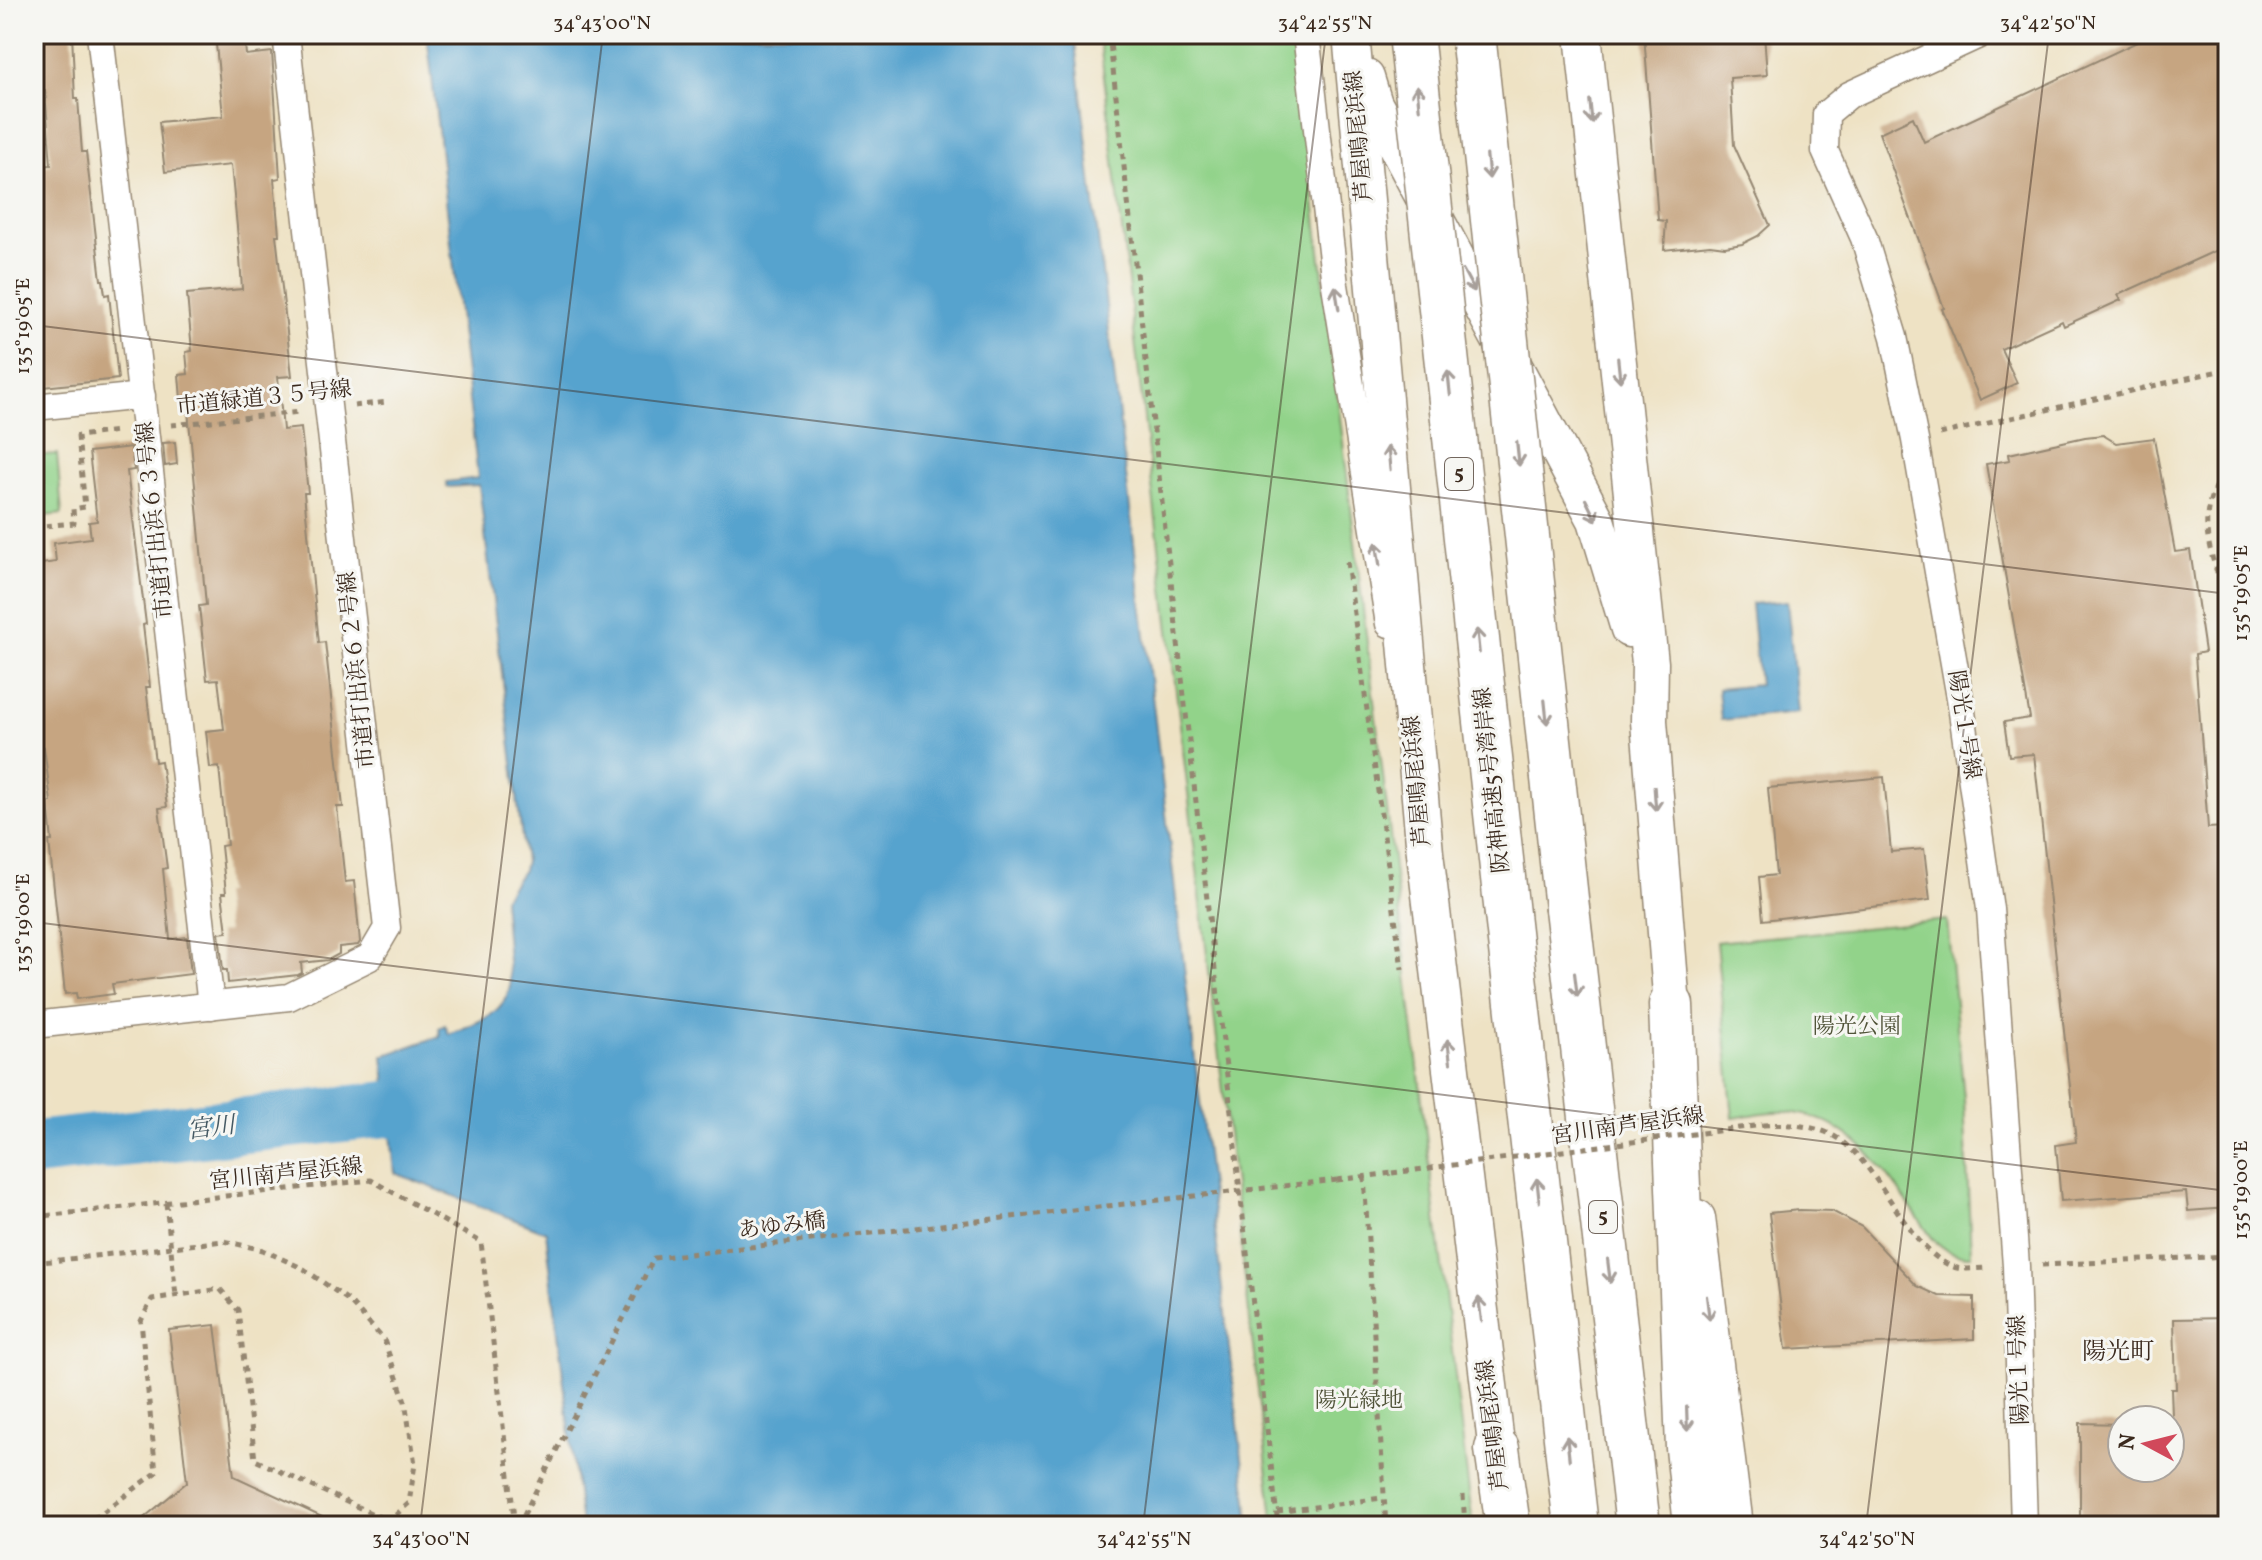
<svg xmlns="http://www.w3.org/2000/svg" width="2262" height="1560" font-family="Vollkorn,'Noto Serif JP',serif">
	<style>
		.green { fill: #92d38a; stroke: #667e54; stroke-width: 2 }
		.water { fill: #56a3ce; stroke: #486676; stroke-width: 2 }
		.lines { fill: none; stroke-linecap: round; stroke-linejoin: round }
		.river { stroke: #56a3ce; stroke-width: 56 }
		.building { fill: #c6a581 }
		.street-casing { stroke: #948671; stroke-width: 29 }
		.secondary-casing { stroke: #948671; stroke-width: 39 }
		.highway-casing { stroke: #948671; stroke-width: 47 }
		.path { stroke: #948671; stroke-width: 5; stroke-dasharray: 6 6; stroke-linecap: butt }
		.street { stroke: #fff; stroke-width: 26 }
		.secondary { stroke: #fff; stroke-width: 36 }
		.highway { stroke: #fff; stroke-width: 44 }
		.highway-bridge-casing { stroke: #948671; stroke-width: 47; stroke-linecap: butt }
		.path-bridge { stroke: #948671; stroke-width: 5; stroke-dasharray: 6 6; stroke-linecap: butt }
		.highway-bridge { stroke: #fff; stroke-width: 44 }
		.oneway { stroke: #a79f9a }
		.ticks { fill: none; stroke: #3b2a1e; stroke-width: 2; stroke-opacity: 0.45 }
		.labels { text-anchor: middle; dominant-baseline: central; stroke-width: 6; stroke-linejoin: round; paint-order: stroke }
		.shield { fill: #f6f6f2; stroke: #73675e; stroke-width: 2 }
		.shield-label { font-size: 20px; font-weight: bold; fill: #3b2a1e }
		.street-label { font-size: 22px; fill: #3b2a1e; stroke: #f6f6f2 }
		.park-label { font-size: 22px; fill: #515439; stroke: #f6f6f2 }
		.water-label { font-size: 24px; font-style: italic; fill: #465a64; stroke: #f6f6f2 }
		.neighbourhood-label { font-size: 24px; fill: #3b2a1e; stroke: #f6f6f2 }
		.neatline { fill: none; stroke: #3b2a1e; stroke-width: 3 }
		.ticks-label { font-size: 20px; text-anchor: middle; fill: #3b2a1e }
	</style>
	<rect width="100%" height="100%" fill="#f6f6f2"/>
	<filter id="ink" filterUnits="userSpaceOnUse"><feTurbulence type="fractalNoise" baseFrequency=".0125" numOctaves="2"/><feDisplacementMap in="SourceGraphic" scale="16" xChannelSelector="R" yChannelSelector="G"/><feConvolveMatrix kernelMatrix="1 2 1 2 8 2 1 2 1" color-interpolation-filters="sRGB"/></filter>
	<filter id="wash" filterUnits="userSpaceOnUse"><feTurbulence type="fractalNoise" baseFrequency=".006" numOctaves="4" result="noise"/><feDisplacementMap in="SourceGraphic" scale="32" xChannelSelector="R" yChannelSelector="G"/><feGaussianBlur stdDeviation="1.8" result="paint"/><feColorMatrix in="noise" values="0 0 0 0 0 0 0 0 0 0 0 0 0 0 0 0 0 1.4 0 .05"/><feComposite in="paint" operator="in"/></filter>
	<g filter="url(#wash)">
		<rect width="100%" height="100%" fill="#eee2c4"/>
		<g class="green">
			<polygon points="1099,34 1294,34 1473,1526 1274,1526"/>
			<polygon points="57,454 62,514 34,517 34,456"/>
			<path d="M1947,920L1964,1098L1971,1256C1954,1256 1945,1250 1933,1239C1895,1188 1863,1123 1795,1113C1774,1109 1752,1115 1733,1118L1716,942Z"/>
		</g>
		<g class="water">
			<path d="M427,34H1074L1250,1526H581L546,1232L395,1173L383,1056L440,1036L439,1028L445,1025L449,1034C475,1023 504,1016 510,986L503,898L523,870L525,862L479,485L447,487L446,482L478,478Z"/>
			<polygon points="1787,601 1798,713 1721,720 1718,689 1759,685 1751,604"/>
		</g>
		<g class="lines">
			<polyline class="river" points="34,1149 388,1109"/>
		</g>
		<g id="blocks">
			<g class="building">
				<polygon points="34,34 72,34 75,99 78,99 82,152 86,152 101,280 103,280 105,295 109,294 118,379 34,388 34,166 51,165 45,90 34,91"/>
				<polygon points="215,34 244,34 246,55 272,52 280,178 274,179 279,235 276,235 292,376 278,377 283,430 301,428 308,493 304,493 319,643 325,642 343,807 337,807 345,882 354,881 360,942 358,945 339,947 339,954 328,960 301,963 302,973 298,975 228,983 227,970 223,970 219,933 227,932 222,893 226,893 221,846 227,845 219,767 210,768 206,731 224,729 218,679 207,680 199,606 206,605 188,410 182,411 179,375 188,374 186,352 192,351 187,294 242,289 240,258 231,165 165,172 159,122 223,116"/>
				<polygon points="1644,34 1764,34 1767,75 1730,78 1734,145 1770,225 1758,236 1742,244 1725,247 1710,245 1664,250 1666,221 1658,220"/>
				<polygon points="2154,34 2228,34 2228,245 2118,295 2121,300 2064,326 2062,321 2001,349 2017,383 1980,400 1942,309 1944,308 1879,133 1913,117 1924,142"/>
				<polygon points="2103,435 2116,443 2154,438 2175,552 2190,550 2205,652 2195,654 2208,828 2225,827 2228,872 2228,1208 2188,1211 2186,1192 2061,1201 2056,1145 2076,1142 2034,754 2009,756 2004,722 2030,718 1986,464 2010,460 2009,454 2085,437"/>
				<polygon points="175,442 177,464 165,466 163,443"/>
				<polygon points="131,447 134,470 127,471 146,624 143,625 150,687 146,687 155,762 161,761 167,807 159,808 167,868 163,869 170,939 187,937 191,974 112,984 114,994 77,999 76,993 65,994 49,841 52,841 48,803 51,802 44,747 37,748 34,727 34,565 56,562 54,543 91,538 89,522 97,521 89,452"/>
				<polygon points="1884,777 1891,852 1924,849 1930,900 1763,920 1759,877 1776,875 1768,788"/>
				<polygon points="1800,1210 1832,1211 1862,1227 1917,1286 1939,1296 1974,1297 1974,1339 1786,1349 1769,1213"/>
				<polygon points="2228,1318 2228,1526 2080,1526 2080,1423 2122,1424 2122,1468 2174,1468 2171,1389 2176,1389 2174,1319"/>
				<polygon points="215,1325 234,1476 341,1526 229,1526 216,1520 208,1526 134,1526 187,1482 169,1330"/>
			</g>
		</g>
	</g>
	<g filter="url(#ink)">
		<use href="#blocks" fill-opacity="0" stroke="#948671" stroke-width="2"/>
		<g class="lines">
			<defs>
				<g id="street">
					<polyline points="100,34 211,1006"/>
					<polyline points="1306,34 1335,285 1389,624"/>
					<polyline points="1981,34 1849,95 1826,114 1825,151 1864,238 1894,337 1915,440 1960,698 1990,909 2016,1266 2024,1526"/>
					<polyline points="34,407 142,396"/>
					<polyline points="34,1025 289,997 370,957 387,928 286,34"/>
				</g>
				<g id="secondary">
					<polyline points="1351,34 1425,853 1500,1477"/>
					<polyline points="1583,34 1650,663 1649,721 1674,1032"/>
					<polyline points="1366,78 1374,104 1596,520 1629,629"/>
					<polyline points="1697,1218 1735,1526"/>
				</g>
				<g id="highway">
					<polyline points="1567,908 1638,1526"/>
					<polyline points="1507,914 1576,1526"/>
					<polyline points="1671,1005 1688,1448 1696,1526"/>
					<polyline points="1497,1449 1508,1526"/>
				</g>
			</defs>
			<use href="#street" class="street-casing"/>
			<use href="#secondary" class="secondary-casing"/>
			<use href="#highway" class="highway-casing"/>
			<g class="path">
				<polyline points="1109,34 1278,1526"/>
				<polyline points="354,406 387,402"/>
				<polyline points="171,425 300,412"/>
				<polyline points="1940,434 2228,369"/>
				<path d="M2228,465C2191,517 2210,550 2228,604"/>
				<polyline points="34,527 74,523 73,509 85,507 78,436 117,431"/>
				<polyline points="1347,562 1402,969"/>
				<path d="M1763,1125C1786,1124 1808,1124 1830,1134C1881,1159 1905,1253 1957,1268C1966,1270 1979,1268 1988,1268"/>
				<polyline points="1364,1176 1386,1526"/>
				<polyline points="1337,1180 1392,1173"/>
				<polyline points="166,1203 176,1296"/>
				<polyline points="34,1217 371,1180 481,1242 515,1526"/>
				<polyline points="34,1263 224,1241 263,1250 304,1269 348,1300 384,1340 405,1401 415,1464 409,1503 390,1520"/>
				<polyline points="2042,1265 2228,1256"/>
				<polyline points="1463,1495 1465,1526"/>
				<polyline points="1277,1512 1382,1498"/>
				<polyline points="84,1526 156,1473 141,1321 152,1299 220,1289 238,1310 255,1460 399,1526"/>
				<polyline points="518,1526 654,1258 1212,1194"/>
			</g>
			<use href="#street" class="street"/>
			<use href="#secondary" class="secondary"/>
			<use href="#highway" class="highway"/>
			<defs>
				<g id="highway-bridge">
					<polyline points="1411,34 1507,914"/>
					<polyline points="1473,34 1567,908"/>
				</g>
			</defs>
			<use href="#highway-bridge" class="highway-bridge-casing"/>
			<g class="path-bridge">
				<polyline points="1392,1173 1763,1125"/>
				<polyline points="1212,1194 1337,1180"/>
			</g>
			<use href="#highway-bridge" class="highway-bridge"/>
		</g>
		<defs><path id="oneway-shaft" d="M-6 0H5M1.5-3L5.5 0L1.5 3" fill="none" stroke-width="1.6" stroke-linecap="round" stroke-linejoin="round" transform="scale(2)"/></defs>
		<g class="oneway">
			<use href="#oneway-shaft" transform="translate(1418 97) rotate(-96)"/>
			<use href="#oneway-shaft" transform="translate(1591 112) rotate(84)"/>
			<use href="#oneway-shaft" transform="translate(1488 167) rotate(84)"/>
			<use href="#oneway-shaft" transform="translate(1469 281) rotate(62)"/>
			<use href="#oneway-shaft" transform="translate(1337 298) rotate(-99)"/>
			<use href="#oneway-shaft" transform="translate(1619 370) rotate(84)"/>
			<use href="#oneway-shaft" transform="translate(1449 383) rotate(-96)"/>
			<use href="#oneway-shaft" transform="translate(1518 454) rotate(84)"/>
			<use href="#oneway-shaft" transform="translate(1389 458) rotate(-95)"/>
			<use href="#oneway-shaft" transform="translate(1591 510) rotate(63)"/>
			<use href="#oneway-shaft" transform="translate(1378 554) rotate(-99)"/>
			<use href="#oneway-shaft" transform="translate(1478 641) rotate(-96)"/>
			<use href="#oneway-shaft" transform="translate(1546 712) rotate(84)"/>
			<use href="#oneway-shaft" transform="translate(1655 799) rotate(86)"/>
			<use href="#oneway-shaft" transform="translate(1576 985) rotate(83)"/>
			<use href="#oneway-shaft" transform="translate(1449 1051) rotate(-97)"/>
			<use href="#oneway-shaft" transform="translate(1538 1190) rotate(-96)"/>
			<use href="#oneway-shaft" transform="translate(1609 1271) rotate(83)"/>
			<use href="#oneway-shaft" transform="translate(1708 1308) rotate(83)"/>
			<use href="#oneway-shaft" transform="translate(1480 1309) rotate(-97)"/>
			<use href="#oneway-shaft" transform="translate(1687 1419) rotate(88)"/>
			<use href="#oneway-shaft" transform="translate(1568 1448) rotate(-96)"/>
		</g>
	</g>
	<path class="ticks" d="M34,325L2228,594M34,922L2228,1191M34,1519L94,1526M420,1526L603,34M1143,1526L1326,34M1866,1526L2049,34"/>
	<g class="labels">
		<g class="shield">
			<rect x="1445" y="458" width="28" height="32" rx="6"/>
			<rect x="1589" y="1201" width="28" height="32" rx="6"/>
		</g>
		<g class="shield-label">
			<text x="1459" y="474">5</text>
			<text x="1603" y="1217">5</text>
		</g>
		<g class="street-label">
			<text transform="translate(1360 136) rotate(-95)">芦屋鳴尾浜線</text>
			<text transform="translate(264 399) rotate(-6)">市道緑道３５号線</text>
			<text transform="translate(156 520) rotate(-96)">市道打出浜６３号線</text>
			<text transform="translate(358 670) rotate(-96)">市道打出浜６２号線</text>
			<text transform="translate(1963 725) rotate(81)">陽光１号線</text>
			<text transform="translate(1493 780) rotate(-96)">阪神高速5号湾岸線</text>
			<text transform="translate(1418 781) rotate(-95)">芦屋鳴尾浜線</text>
			<text transform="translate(1628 1127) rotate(-8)">宮川南芦屋浜線</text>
			<text transform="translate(286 1175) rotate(-6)">宮川南芦屋浜線</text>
			<text transform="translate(782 1227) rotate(-7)">あゆみ橋</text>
			<text transform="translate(2020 1370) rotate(-92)">陽光１号線</text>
			<text transform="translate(1494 1425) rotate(-97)">芦屋鳴尾浜線</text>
		</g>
		<g class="park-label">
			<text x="1857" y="1027">陽光公園</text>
			<text x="1359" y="1401">陽光緑地</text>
		</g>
		<g class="water-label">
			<text transform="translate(211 1129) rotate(-7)">宮川</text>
		</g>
		<g class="neighbourhood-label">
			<text x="2118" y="1353">陽光町</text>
		</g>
	</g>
	<rect width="2262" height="1560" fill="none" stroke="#f6f6f2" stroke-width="88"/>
	<g transform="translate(2146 1444) rotate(277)"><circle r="38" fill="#f6f6f2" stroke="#aba49d" stroke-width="2"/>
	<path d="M0-6L14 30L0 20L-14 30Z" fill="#d1495b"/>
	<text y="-12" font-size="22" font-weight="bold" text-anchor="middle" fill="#3b2a1e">N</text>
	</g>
	<rect x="44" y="44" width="2174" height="1472" class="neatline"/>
	<g class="ticks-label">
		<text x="602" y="29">34°43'00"N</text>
		<text x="1325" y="29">34°42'55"N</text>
		<text x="2048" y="29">34°42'50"N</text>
		<text transform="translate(22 326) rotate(-90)" y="7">135°19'05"E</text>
		<text transform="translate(2240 593) rotate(-90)" y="7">135°19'05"E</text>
		<text transform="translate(22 923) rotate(-90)" y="7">135°19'00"E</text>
		<text transform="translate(2240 1190) rotate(-90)" y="7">135°19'00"E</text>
		<text x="421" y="1545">34°43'00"N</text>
		<text x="1144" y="1545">34°42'55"N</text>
		<text x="1867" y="1545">34°42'50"N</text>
	</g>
</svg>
